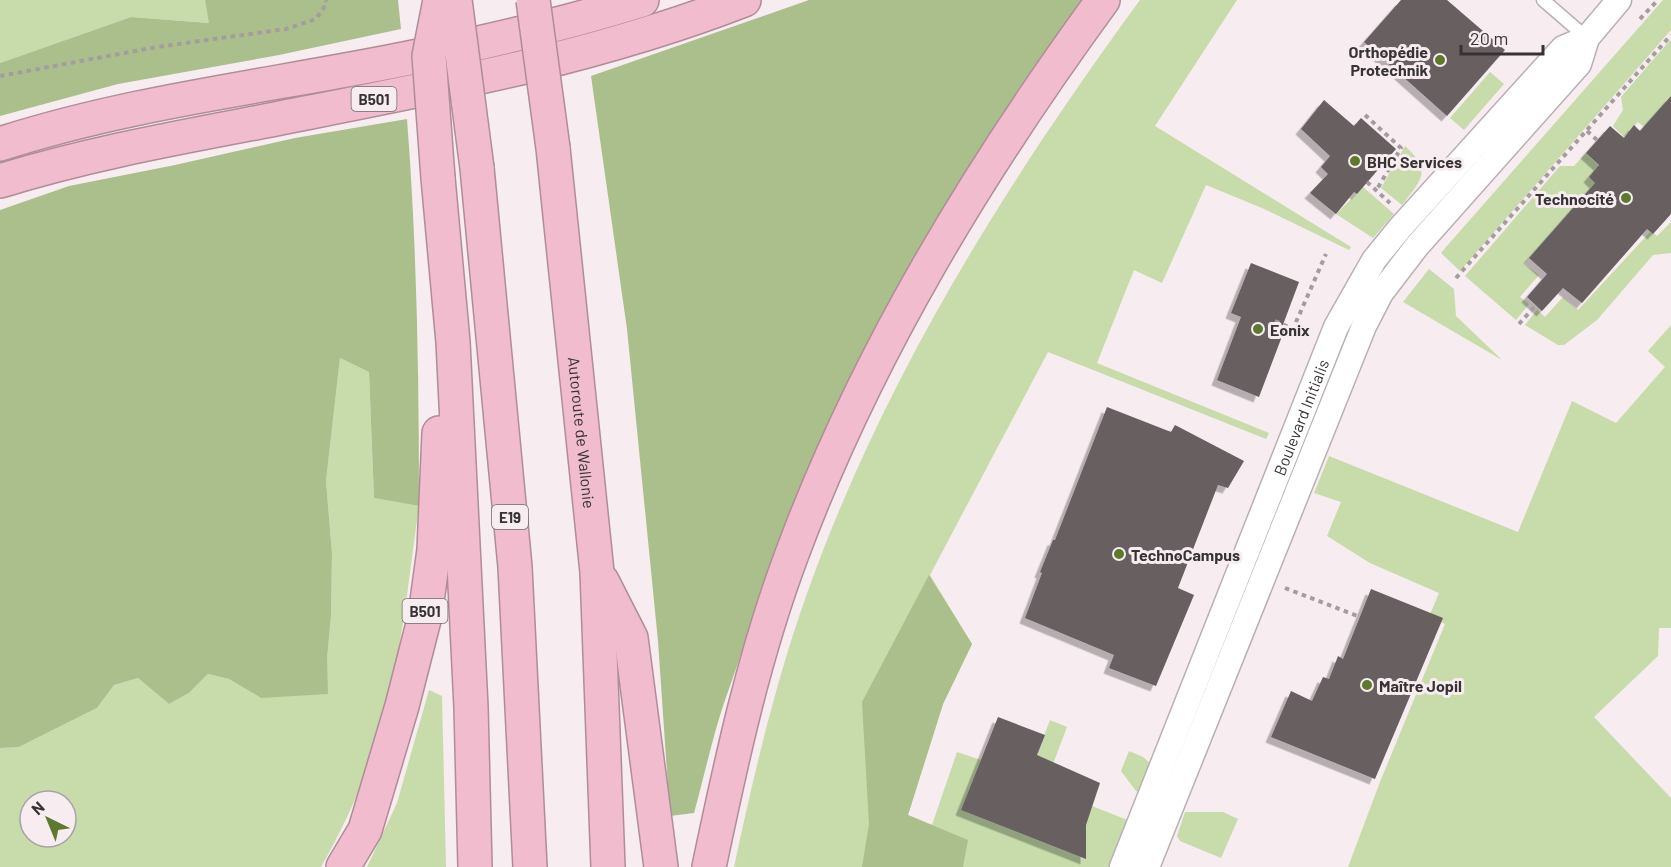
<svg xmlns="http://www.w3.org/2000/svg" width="1671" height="867" font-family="Barlow,sans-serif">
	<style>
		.green { fill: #c7dbab; fill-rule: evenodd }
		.forest { fill: #aabf8c }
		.building { fill: #675e61; filter: url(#shadow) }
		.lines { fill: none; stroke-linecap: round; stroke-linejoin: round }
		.service-casing { stroke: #bab0b3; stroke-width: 15 }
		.minor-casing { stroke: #bab0b3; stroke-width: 27 }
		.motorway-casing { stroke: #b08c98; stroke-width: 36 }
		.path { stroke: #a49c9f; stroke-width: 4; stroke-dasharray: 4.5 4.5; stroke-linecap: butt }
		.service { stroke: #fff; stroke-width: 12 }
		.minor { stroke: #fff; stroke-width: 24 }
		.motorway { stroke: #f1bcce; stroke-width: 33 }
		.motorway-bridge-casing { stroke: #b08c98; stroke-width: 36; stroke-linecap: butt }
		.motorway-bridge { stroke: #f1bcce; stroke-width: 33 }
		.poi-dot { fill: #5e792d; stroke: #f7ecef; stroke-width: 2 }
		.labels { text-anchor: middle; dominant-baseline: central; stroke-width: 6; stroke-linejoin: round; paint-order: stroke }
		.shield { fill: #f7ecef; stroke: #716a6d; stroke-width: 1.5 }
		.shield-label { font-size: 15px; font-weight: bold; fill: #373335 }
		.poi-label { font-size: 16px; font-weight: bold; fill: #373335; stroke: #f7ecef; text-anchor: start }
		.street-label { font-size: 16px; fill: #373335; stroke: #f7ecef }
	</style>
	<defs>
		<filter id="shadow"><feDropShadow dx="-5.5" dy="5.5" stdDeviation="0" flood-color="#0004"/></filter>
	</defs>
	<rect width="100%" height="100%" fill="#f7ecef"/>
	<g class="green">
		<polygon points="0,0 205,0 210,23 131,17 0,63"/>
		<path d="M1140,0H1237L1155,126L1351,247L1349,250L1262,208L1206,185L1162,283L1134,270L1097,363L1269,433L1266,439L1048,352L930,575L972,644L943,704L908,815L932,825L957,752L981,760L962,809L1086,823L1092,806L1130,821L1113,867H734C755,769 778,671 813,577C890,368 1009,179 1140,0Z"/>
		<polygon points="1663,0 1671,0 1671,30 1460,271 1441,253 1446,247"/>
		<polygon points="1671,39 1671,97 1644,127 1638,122 1624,137 1613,126 1623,110 1621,97"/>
		<polygon points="1490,72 1504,84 1464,130 1450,118"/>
		<path d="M1405,146C1433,171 1421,180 1402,205L1381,188Z"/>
		<polygon points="1586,153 1599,166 1589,177 1595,183 1524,264 1539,275 1520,297 1529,304 1516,320 1465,276 1560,166 1574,166"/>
		<polygon points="1363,187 1394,214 1373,238 1336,214"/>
		<polygon points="1671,222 1671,253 1653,255 1597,320 1564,345 1558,345 1525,325 1537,310 1545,317 1563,297 1578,310 1651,231 1657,236"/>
		<polygon points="1429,269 1454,289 1456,316 1502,360 1403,302"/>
		<polygon points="1671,325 1671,628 1659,628 1658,656 1594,717 1671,798 1671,867 1348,867 1380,782 1445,624 1429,617 1439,593 1370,563 1327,536 1341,502 1314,493 1329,456 1518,532 1572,401 1616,423 1665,367 1648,351"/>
		<path d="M340,358L369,372L374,498L419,506C411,562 405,619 394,675C381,742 355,808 321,867H0V748L19,747L97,708L114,685L138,678L169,704L189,693L208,674L229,679L261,698L327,659L331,616L332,553L326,481ZM30,801H66V837H30Z"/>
		<polygon points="429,690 442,696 446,867 367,867 397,803"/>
		<polygon points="1050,720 1067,727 1053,764 1022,795"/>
		<polygon points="1129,751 1143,757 1152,765 1140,792 1136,791 1121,771"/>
		<polygon points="1185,812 1223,812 1238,819 1221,858 1180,841 1177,836"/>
	</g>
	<g class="forest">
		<polygon points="205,0 398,0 401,29 279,55 118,84 0,116 0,63 131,17 209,23"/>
		<path d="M809,0H1083C958,170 852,350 776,547C766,573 759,600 751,625C742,652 733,677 724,703C712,739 704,777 694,813L670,816L658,641L627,329L591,76Z"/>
		<path d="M407,119C417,248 419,377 419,506L374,498L369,372L340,358L326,481L332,553L331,616L327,659L328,694L261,698L229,679L208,674L189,693L169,704L138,678L114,685L97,708L19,747L0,748V210L69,186L175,165L295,138Z"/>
		<polygon points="929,575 972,644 943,704 908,815 968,840 963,867 862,867 869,824 862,702"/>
	</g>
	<g class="building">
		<polygon points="1401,0 1447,0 1505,50 1447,116 1364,42"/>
		<polygon points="1671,96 1671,214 1653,234 1647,229 1582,303 1563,288 1542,311 1527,297 1547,274 1529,258 1595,183 1589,177 1599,165 1586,153 1610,126 1624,138 1634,125 1640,131"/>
		<polygon points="1324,100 1354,126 1361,118 1396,149 1357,194 1354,192 1336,214 1310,193 1328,174 1321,167 1330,156 1301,129"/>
		<polygon points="1251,263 1299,282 1281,330 1284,331 1259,397 1217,380 1241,317 1231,313"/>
		<polygon points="1107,407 1171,432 1175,425 1244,461 1228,488 1218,485 1178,588 1194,595 1156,686 1109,668 1114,655 1025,618 1042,573 1040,572 1053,540 1055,540"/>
		<polygon points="1371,589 1443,618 1375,779 1271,737 1291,691 1312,701 1323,677 1329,679 1338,656 1343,659"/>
		<polygon points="998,717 1045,735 1037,755 1100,783 1086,825 1086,859 961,810"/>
	</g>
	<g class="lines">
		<defs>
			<polyline id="service" points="1543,0 1587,38"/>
			<g id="minor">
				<path id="s1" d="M1122,867L1336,327L1374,260L1400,228L1563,48L1587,38"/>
				<polyline points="1147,867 1364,326 1381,293 1417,246 1579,64 1587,38 1619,0"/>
			</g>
			<g id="motorway">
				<path d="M0,144C133,101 272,86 409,58C488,42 565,24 642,0"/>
				<path id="s2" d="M553,148L597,572L608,867"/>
				<polyline points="477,168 515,567 530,867"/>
				<polyline points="438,178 453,342 471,707 475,867"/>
				<path d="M0,181C87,154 176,138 265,121C427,89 590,60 744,0"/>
				<polyline points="602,581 631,638 661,867"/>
				<polyline points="343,867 365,830 402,706 425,616 434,550 439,433"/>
				<path d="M709,867C731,762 754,655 792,554C866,355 978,171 1103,0"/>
			</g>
		</defs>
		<use href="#service" class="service-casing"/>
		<use href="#minor" class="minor-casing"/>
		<use href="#motorway" class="motorway-casing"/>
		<g class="path">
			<polyline points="1640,19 1658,0"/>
			<polyline points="0,76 157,47 286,29 316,19 327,3 326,0"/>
			<polyline points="1365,115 1401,148 1376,191"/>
			<polyline points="1587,131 1597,140"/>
			<polyline points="1367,182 1390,203"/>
			<polyline points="1456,278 1671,35"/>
			<polyline points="1275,321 1293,329 1326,254"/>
			<polyline points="1519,324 1536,305"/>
			<polyline points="1285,588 1360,617"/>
		</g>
		<use href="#service" class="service"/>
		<use href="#minor" class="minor"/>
		<use href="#motorway" class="motorway"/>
		<defs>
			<g id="motorway-bridge">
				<polyline points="455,0 477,168"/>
				<polyline points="533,0 553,148"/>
				<polyline points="438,178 429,56 440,0"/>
			</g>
		</defs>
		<use href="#motorway-bridge" class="motorway-bridge-casing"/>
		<use href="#motorway-bridge" class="motorway-bridge"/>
	</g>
	<g class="poi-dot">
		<circle cx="1440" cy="60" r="6"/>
		<circle cx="1355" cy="161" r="6"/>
		<circle cx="1626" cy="198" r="6"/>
		<circle cx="1258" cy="329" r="6"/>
		<circle cx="1119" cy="554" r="6"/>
		<circle cx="1367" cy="685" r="6"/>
	</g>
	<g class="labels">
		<g class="shield">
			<rect x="351.5" y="87" width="45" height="24" rx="4.5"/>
			<rect x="492" y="505" width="36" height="24" rx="4.5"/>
			<rect x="402.5" y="599" width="45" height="24" rx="4.5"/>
		</g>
		<g class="shield-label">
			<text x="374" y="99">B501</text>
			<text x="510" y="517">E19</text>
			<text x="425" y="611">B501</text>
		</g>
		<g class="poi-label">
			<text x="1428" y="51" text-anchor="end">Orthopédie<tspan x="1428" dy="18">Protechnik</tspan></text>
			<text x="1367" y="161">BHC Services</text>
			<text x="1614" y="198" text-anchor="end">Technocité</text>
			<text x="1270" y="329">Eonix</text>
			<text x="1131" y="554">TechnoCampus</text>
			<text x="1379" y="685">Maître Jopil</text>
		</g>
		<g class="street-label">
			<text stroke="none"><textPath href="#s1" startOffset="484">Boulevard Initialis</textPath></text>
			<text stroke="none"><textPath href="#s2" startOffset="286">Autoroute de Wallonie</textPath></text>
		</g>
	</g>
	<g transform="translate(48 819) rotate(317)"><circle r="28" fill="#f7ecef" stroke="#aaa2a5" stroke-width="1.5"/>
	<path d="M0-4.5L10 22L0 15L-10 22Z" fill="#5e792d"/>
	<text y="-9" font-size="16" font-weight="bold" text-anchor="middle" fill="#373335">N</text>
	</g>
	<path d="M1461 45v9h82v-9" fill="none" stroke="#373335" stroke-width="3"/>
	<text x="1470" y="45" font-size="18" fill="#373335" stroke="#f7ecef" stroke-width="4.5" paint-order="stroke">20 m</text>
</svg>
